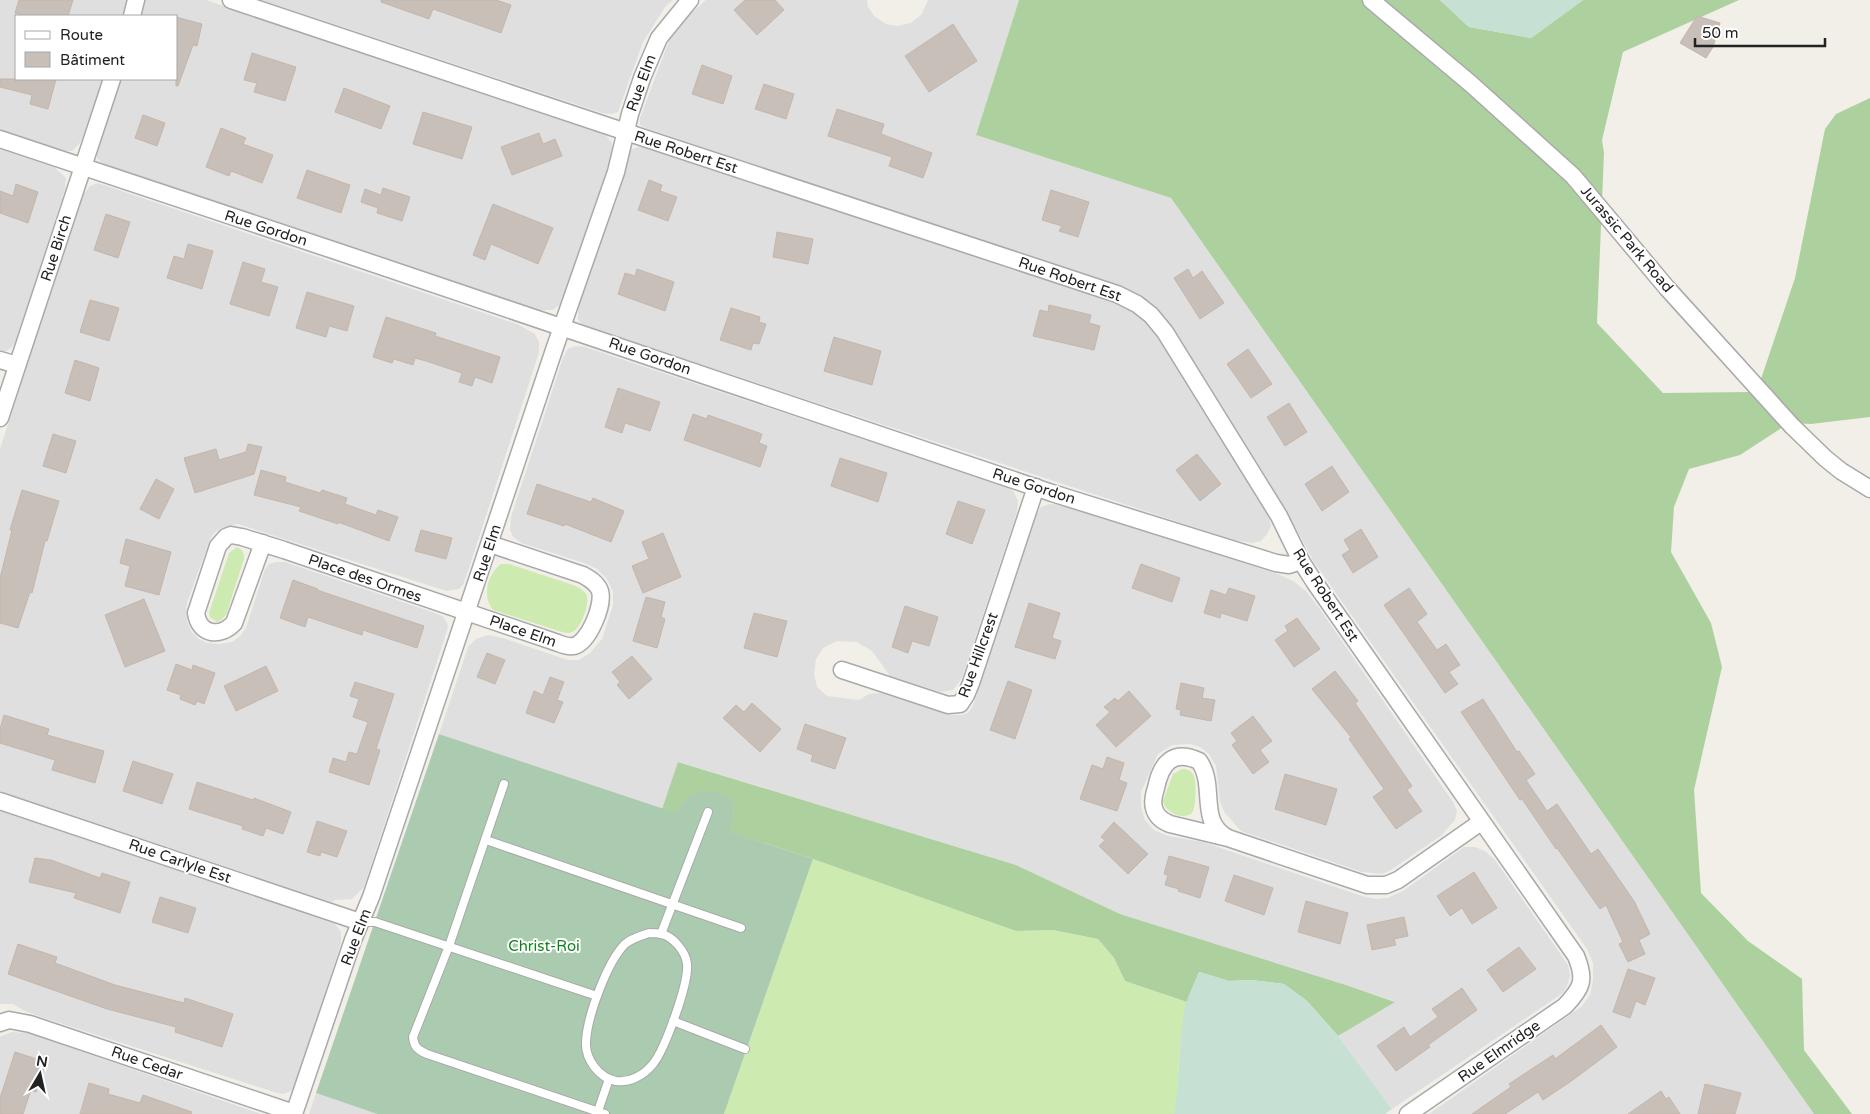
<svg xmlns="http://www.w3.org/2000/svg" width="1870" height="1114" font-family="'Varela Round',sans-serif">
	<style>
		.residential { fill: #e0dfdf }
		.grass { fill: #cdebb0 }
		.forest { fill: #add19e }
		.wetland { fill: #c6e0d4 }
		.cemetery { fill: #aacbaf }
		.building { fill: #c7bfb8; stroke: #c4b6ab }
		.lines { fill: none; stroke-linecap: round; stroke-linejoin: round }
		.service-casing { stroke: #a9a9a9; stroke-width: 10 }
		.minor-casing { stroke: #a9a9a9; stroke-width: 19 }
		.service { stroke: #fff; stroke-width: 8 }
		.minor { stroke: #fff; stroke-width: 16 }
		.labels { text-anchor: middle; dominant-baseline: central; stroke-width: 4; stroke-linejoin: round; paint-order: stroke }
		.street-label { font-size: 15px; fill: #222; stroke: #fff }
		.park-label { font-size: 15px; fill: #0c8416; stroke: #fff }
	</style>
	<rect width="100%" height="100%" fill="#f2efe9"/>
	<g class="residential">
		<polygon points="0,0 128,0 122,16 16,16 16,79 103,79 86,132 79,144 72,151 61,151 0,130"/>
		<polygon points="145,0 206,0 605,134 612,143 612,156 567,293 560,305 552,310 539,310 106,165 97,159 97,149 120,79 176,79 176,16 140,16"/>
		<polygon points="262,0 673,0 665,7 643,42 618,112 611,114 602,113"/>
		<polygon points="706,0 867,0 868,7 874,16 886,24 897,26 911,23 922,14 928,0 1019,0 976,135 1171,198 1814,1114 1429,1114 1581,1007 1590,995 1593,980 1593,963 1587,949 1314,562 1294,525 1166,318 1154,306 1141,297 1117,287 646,128 640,125 640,118 669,41 686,18"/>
		<polygon points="638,147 647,147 1099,294 1134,311 1150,325 1262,504 1269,516 1271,526 1267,534 1261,541 1252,543 1230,539 584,326 578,320 578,307 629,157 631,150"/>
		<polygon points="0,149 54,167 66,178 65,189 17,339 12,347 5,352 0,352"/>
		<polygon points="98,183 517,324 535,334 539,342 539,352 535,365 467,574 463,585 459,589 446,591 238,524 221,528 214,533 210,539 187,603 186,612 187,621 191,631 199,639 207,643 219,644 232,642 240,636 246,628 265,569 269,564 276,562 285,562 435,613 442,616 446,621 448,626 446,634 364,887 352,899 335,900 332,902 0,791 0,449 82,196 90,186"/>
		<polygon points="575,346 585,347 1007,487 1014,492 1018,501 1017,512 962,678 953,690 941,692 890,676 872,651 857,642 837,641 823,648 816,659 814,674 817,687 827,696 859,700 869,694 881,693 951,715 961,715 968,713 973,706 1036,516 1041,507 1049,504 1062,505 1278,574 1293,581 1306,591 1319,608 1453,802 1457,811 1455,820 1442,835 1391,870 1382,874 1362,872 1241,831 1225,813 1220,802 1216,766 1209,754 1200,747 1190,744 1172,745 1158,754 1141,792 1141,807 1145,820 1154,830 1168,836 1203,842 1365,897 1377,899 1387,898 1403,891 1464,847 1475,847 1485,851 1495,860 1568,965 1570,976 1567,986 1563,993 1392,1109 1338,1036 1394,1001 1349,986 1120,914 1016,865 679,762 662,809 439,734 468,647 476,639 488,635 503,638 568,660 579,660 590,653 602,639 613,605 613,592 607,579 597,569 584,563 521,543 513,537 510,529 511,517 563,358 568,349"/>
		<polygon points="0,810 335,924 341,932 341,943 297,1082 291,1091 284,1094 277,1093 41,1017 25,1011 13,1004 0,1004"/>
		<polygon points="12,1032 28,1033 261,1114 0,1114 0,1037"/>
		<polygon points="316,1093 377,1114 309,1114"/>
	</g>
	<g class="grass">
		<path d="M237,547C243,550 244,553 244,559L226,615L221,620L217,622L210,617L209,613L229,553Z"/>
		<path d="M501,564H509L573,585C578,587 584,590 586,594C591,602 581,627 574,631C570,634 566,633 562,632L493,610C482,597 487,574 501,564Z"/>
		<path d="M1182,769C1186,769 1191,770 1193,774C1197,779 1196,809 1192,813C1182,821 1165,812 1163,801L1173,774Z"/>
		<polygon points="813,859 1016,931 1053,930 1098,939 1114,958 1125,981 1187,1002 1180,1045 1177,1099 1174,1114 724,1114"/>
	</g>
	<g class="forest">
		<polygon points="1019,0 1440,0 1469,27 1531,38 1583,0 1739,0 1623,52 1602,140 1604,153 1597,323 1663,393 1748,392 1761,379 1795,278 1825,129 1836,114 1870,98 1870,417 1811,424 1789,423 1740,455 1689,469 1674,507 1671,552 1711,623 1722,667 1694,790 1701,893 1748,941 1802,979 1804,1050 1852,1114 1814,1114 1171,198 976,135"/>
		<polygon points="678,762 1016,865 1120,914 1349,986 1395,1002 1338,1036 1307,1001 1284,984 1251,980 1229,981 1199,972 1187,1002 1125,981 1114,958 1098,939 1053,930 1016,931 813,859 729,832 734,811 683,802 676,814 662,809"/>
	</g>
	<g class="wetland">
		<polygon points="1440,0 1583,0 1531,38 1469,27"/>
		<path d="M1199,972L1229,981L1251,980L1284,984L1307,1001L1338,1036L1392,1109L1385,1114H1174C1181,1077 1177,1037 1187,1001C1190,991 1195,981 1199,972Z"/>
	</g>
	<path class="cemetery" d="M439,734L676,813C678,810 680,806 682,803C694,788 716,789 731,798L734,811L730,832L813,859L724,1114H377L316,1093Z"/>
	<g class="building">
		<polygon points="19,0 73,0 68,16 28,16 15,13"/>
		<polygon points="381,0 496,0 511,5 501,33 433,9 429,19 381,2"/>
		<polygon points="745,0 775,0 784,10 757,35 734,10"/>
		<polygon points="1697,16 1720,23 1713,47 1706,58 1680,43"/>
		<polygon points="176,17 202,24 197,46 193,45 178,86 176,86"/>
		<polygon points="953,24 977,61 929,92 905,56"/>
		<polygon points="252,53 296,67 285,101 254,92 257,83 244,80"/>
		<polygon points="702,65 732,76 723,104 692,94"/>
		<polygon points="0,79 56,79 48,109 30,104 32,95 0,87"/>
		<polygon points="764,84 794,94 786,119 755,109"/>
		<polygon points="344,88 390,106 381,129 335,112"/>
		<polygon points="837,109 884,124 881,134 932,153 923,178 889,166 892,157 828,136"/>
		<polygon points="423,112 472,127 462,159 413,144"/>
		<polygon points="143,115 165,123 157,146 135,138"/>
		<polygon points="221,128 246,138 243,144 273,155 262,183 231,171 229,176 206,167"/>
		<polygon points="539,133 543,144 555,139 562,156 512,175 501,147"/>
		<polygon points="307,170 350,185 341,213 297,198"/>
		<polygon points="649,180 662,185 660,191 677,197 668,221 638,210"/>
		<polygon points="16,184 38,192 28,223 0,213 0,191 13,196"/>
		<polygon points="383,188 410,197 402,221 377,213 378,208 361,202 365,189 381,195"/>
		<polygon points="1051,190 1089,202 1078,237 1059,231 1062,226 1042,220"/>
		<polygon points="493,204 553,228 538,264 491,244 485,260 473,255"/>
		<polygon points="106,214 130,222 118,258 94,250"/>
		<polygon points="777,232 813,239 808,264 773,257"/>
		<polygon points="188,244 213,251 202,289 167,278 174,256 184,259"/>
		<polygon points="243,262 265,269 261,282 278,287 269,316 230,304"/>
		<polygon points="637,269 674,282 665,311 618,294 625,273 635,276"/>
		<polygon points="1188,269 1193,278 1202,271 1224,303 1200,319 1174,278"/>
		<polygon points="307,292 354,306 347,331 329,326 326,337 296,328"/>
		<polygon points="90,300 119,308 109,341 80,332"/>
		<polygon points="1049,305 1091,315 1089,323 1100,326 1094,350 1033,336 1040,310 1048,312"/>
		<polygon points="731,308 760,317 759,322 766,324 759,344 753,343 751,350 720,340"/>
		<polygon points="386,317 436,333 435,336 500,357 492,383 475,377 472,386 459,382 462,373 426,361 415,358 413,365 394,359 392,363 373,357"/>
		<polygon points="834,337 881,351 872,385 824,371"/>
		<polygon points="1248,349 1272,384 1251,398 1227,364"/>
		<polygon points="75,360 99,368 90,401 65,393"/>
		<polygon points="618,388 660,402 650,431 625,423 622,433 605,427"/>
		<polygon points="1289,403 1307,432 1285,446 1267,417"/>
		<polygon points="693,414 707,419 708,415 762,434 759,443 767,446 760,467 684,440"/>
		<polygon points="53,434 76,441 66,473 43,466"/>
		<polygon points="248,444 262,447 254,474 195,493 184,458 216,449 219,460 246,452"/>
		<polygon points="1197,454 1221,484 1200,501 1176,470"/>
		<polygon points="840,458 887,473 878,502 831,486"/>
		<polygon points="1332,466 1349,492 1322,511 1305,484"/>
		<polygon points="261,470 286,477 285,482 320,493 322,490 347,498 345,504 376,515 378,510 398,517 389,541 338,522 338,524 299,511 301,507 254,495"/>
		<polygon points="156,479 174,489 159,519 140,509"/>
		<polygon points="537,484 591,502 593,498 624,511 611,542 565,524 564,526 527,514"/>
		<polygon points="22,490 59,501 47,541 45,541 32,593 30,592 18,628 0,623 0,578 12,530 10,530"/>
		<polygon points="958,501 985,510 972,544 946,534"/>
		<polygon points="1361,529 1378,557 1353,573 1342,555 1350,550 1344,540"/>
		<polygon points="421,530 452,538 446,559 415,551"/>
		<polygon points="663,533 681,577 643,593 632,566 651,558 648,557 642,542"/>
		<polygon points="126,539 171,552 159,595 125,586 130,566 120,563"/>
		<polygon points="1141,564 1180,578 1172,602 1132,588"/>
		<polygon points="293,580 318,589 317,590 424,626 417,648 363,630 362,635 308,617 305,627 280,618"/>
		<polygon points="1229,588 1255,596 1247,621 1221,613 1220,618 1204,613 1211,590 1226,595"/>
		<polygon points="1409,588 1427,614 1417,622 1437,650 1446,644 1460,665 1449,672 1458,684 1445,693 1384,605"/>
		<polygon points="646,597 665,602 661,617 665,619 657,648 633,641"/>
		<polygon points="144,599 165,651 125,667 105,615"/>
		<polygon points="1029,603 1060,613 1052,638 1061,641 1055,659 1015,647"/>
		<polygon points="905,606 938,617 929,646 912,641 908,653 892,647"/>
		<polygon points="754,613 787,621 777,657 744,648"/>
		<polygon points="1297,618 1320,649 1294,667 1275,640 1288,631 1285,626"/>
		<polygon points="487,653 505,660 495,684 477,677"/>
		<polygon points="632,656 652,679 629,699 617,685 620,682 612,672"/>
		<polygon points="176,664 192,670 193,665 215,673 204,704 197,701 195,705 180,699 181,695 167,690"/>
		<polygon points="266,666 278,691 236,711 224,686"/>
		<polygon points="1335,671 1358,701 1355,703 1412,786 1407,790 1422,811 1396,829 1373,797 1384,789 1349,739 1351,737 1312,689"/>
		<polygon points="550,677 564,682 557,700 563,702 554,723 526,713 534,691 543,695"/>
		<polygon points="1008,681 1032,690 1015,739 990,730"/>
		<polygon points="355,682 394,694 376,749 380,750 369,785 329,772 333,758 346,762 349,752 357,754 368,722 353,717 359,699 350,696"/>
		<polygon points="1181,683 1204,688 1202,698 1215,700 1211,721 1180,715 1181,710 1176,709"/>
		<polygon points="1129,691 1151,716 1116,747 1096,725 1110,712 1104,707 1115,698 1118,701"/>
		<polygon points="1483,699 1517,752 1519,751 1535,774 1526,780 1547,811 1557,804 1591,854 1598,849 1634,901 1650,934 1639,940 1645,954 1628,962 1619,944 1623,942 1606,905 1600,909 1557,848 1556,849 1522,799 1520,800 1461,712"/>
		<polygon points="752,703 781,729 760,752 723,718 736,705 744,712"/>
		<polygon points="4,715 49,729 47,735 104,751 95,783 52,770 55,760 0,743 0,729"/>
		<polygon points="1253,716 1272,741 1260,750 1269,762 1253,774 1232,745 1237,741 1231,733"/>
		<polygon points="805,724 846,738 835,769 811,761 813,755 797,749"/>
		<polygon points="1107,757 1124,763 1119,780 1127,783 1117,811 1080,799 1092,765 1103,769"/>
		<polygon points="133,761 173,774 162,804 123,791"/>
		<polygon points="1285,774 1337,789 1326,825 1275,809"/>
		<polygon points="197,782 253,800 254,798 291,812 283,834 266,828 263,836 242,829 243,826 189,809"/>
		<polygon points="317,821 347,831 337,857 321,852 320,856 307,852"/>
		<polygon points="1114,822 1148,854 1128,874 1099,846 1105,840 1101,837"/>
		<polygon points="1169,856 1209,867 1200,898 1178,891 1179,889 1165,885 1168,875 1164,874"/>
		<polygon points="35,858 51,860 100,878 102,873 130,882 120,913 74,898 76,893 29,882"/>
		<polygon points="1474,872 1497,908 1472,924 1462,908 1450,916 1437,896"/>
		<polygon points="1234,875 1273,888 1264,915 1225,901"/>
		<polygon points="160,897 196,908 188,933 152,922"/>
		<polygon points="1306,901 1348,913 1340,944 1298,932"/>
		<polygon points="1404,917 1408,936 1394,939 1396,945 1372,950 1367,925"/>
		<polygon points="18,944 57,957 55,963 115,985 184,1003 185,998 233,1014 222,1047 175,1032 176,1027 107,1009 8,974"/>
		<polygon points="1519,947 1536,969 1503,992 1487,970"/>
		<polygon points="1628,969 1655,978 1645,1005 1636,1001 1630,1018 1613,1012"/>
		<polygon points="1462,988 1477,1010 1428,1045 1430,1047 1396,1071 1377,1046 1404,1027 1410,1037 1438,1017 1432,1009"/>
		<polygon points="1601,1025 1617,1047 1570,1082 1543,1100 1538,1092 1505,1114 1472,1114 1511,1087 1509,1084 1553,1055 1555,1059"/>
		<polygon points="15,1052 46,1062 36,1092 31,1090 23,1114 0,1114 0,1098"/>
		<polygon points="89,1083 109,1089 108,1094 140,1103 143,1095 192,1112 191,1114 80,1114"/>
		<polygon points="1705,1084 1741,1093 1735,1114 1698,1114"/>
		<polygon points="1661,1091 1666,1099 1669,1097 1680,1114 1628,1114"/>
	</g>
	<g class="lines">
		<defs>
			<g id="service">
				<path d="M504,784L449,946L413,1037C414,1047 418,1050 427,1054L605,1114"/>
				<polyline points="486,840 741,928"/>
				<polyline points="360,922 375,922 597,996"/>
				<path d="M649,933C653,933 657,933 661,934C673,936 686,952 687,964C689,983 665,1049 653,1064C644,1075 630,1083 616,1081C599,1078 585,1059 586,1042C587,1017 607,962 625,944C632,938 641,936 649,933Z"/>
				<polyline points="661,934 708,812"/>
				<polyline points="673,1021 745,1049"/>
				<polyline points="597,1114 609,1079"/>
			</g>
			<g id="minor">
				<path d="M231,0L626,132L1117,294L1137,304L1151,315L1165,332L1279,516L1301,561L1315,583L1576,956C1586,980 1582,988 1565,1006L1408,1114"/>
				<polyline points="1371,0 1471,84 1573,176 1667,288 1792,426 1825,458 1841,471 1870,489"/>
				<polyline points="132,16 136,0"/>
				<polyline points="0,139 333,250 1052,493 1276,563 1289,565 1301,561"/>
				<polyline points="0,360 17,365"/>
				<polyline points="0,418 112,79"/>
				<path d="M263,543L234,623C220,638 199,635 196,613L218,546L226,537L231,535L242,537L284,550L558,643C563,645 569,647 574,646C589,642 604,605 600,591C597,583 590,579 583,575L490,544"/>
				<polyline points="842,670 948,705 960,704 966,695 971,683 1036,487"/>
				<polyline points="0,801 360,922"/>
				<path d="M1228,838C1197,822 1217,786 1199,761C1173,749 1161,763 1156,788C1154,794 1152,801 1154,808C1156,816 1162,821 1170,824L1228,838L1367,885H1386L1398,880L1481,822"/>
				<polyline points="0,1023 9,1020 30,1024 294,1113"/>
				<polyline points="294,1114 353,940 371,897 555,347 616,172 630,114 642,78 659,38 690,0"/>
			</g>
		</defs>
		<use href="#service" class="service-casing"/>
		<use href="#minor" class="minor-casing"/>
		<use href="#service" class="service"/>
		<use href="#minor" class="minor"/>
	</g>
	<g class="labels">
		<g class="street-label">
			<text transform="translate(641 83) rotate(-70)">Rue Elm</text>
			<text transform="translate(686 152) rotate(18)">Rue Robert Est</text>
			<text transform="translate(266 228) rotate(18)">Rue Gordon</text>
			<text transform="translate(1627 239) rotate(50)">Jurassic Park Road</text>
			<text transform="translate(56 248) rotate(-72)">Rue Birch</text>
			<text transform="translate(1070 279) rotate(19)">Rue Robert Est</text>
			<text transform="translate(650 356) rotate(19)">Rue Gordon</text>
			<text transform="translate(1034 486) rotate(18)">Rue Gordon</text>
			<text transform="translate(487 553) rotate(-72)">Rue Elm</text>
			<text transform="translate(365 578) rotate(19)">Place des Ormes</text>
			<text transform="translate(1326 595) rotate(57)">Rue Robert Est</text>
			<text transform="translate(523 631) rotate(19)">Place Elm</text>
			<text transform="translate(978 655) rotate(-70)">Rue Hillcrest</text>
			<text transform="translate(180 861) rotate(19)">Rue Carlyle Est</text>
			<text transform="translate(356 937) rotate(-69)">Rue Elm</text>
			<text transform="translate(1499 1051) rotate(-35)">Rue Elmridge</text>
			<text transform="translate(147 1063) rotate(19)">Rue Cedar</text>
		</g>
		<g class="park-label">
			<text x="544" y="946">Christ-Roi</text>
		</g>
	</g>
	<rect x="15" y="15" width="162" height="65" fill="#ffffff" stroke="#a7a7a7"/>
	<rect x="25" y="31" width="25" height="8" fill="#ffffff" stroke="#a7a7a7"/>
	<text x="60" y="40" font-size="15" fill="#222222">Route</text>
	<rect x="25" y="52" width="25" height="15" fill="#c7bfb8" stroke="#a7a7a7"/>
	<text x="60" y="65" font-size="15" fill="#222222">Bâtiment</text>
	<g transform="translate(40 1074) rotate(9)" stroke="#ffffff" stroke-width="4" paint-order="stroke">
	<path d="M0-4L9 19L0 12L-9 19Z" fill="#222222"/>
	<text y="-8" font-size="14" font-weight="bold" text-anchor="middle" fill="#222222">N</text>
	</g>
	<path d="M1695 38v8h130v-8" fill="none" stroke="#222222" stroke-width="2.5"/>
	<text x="1702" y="38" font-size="15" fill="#222222" stroke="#ffffff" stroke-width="4" paint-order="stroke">50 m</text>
</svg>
